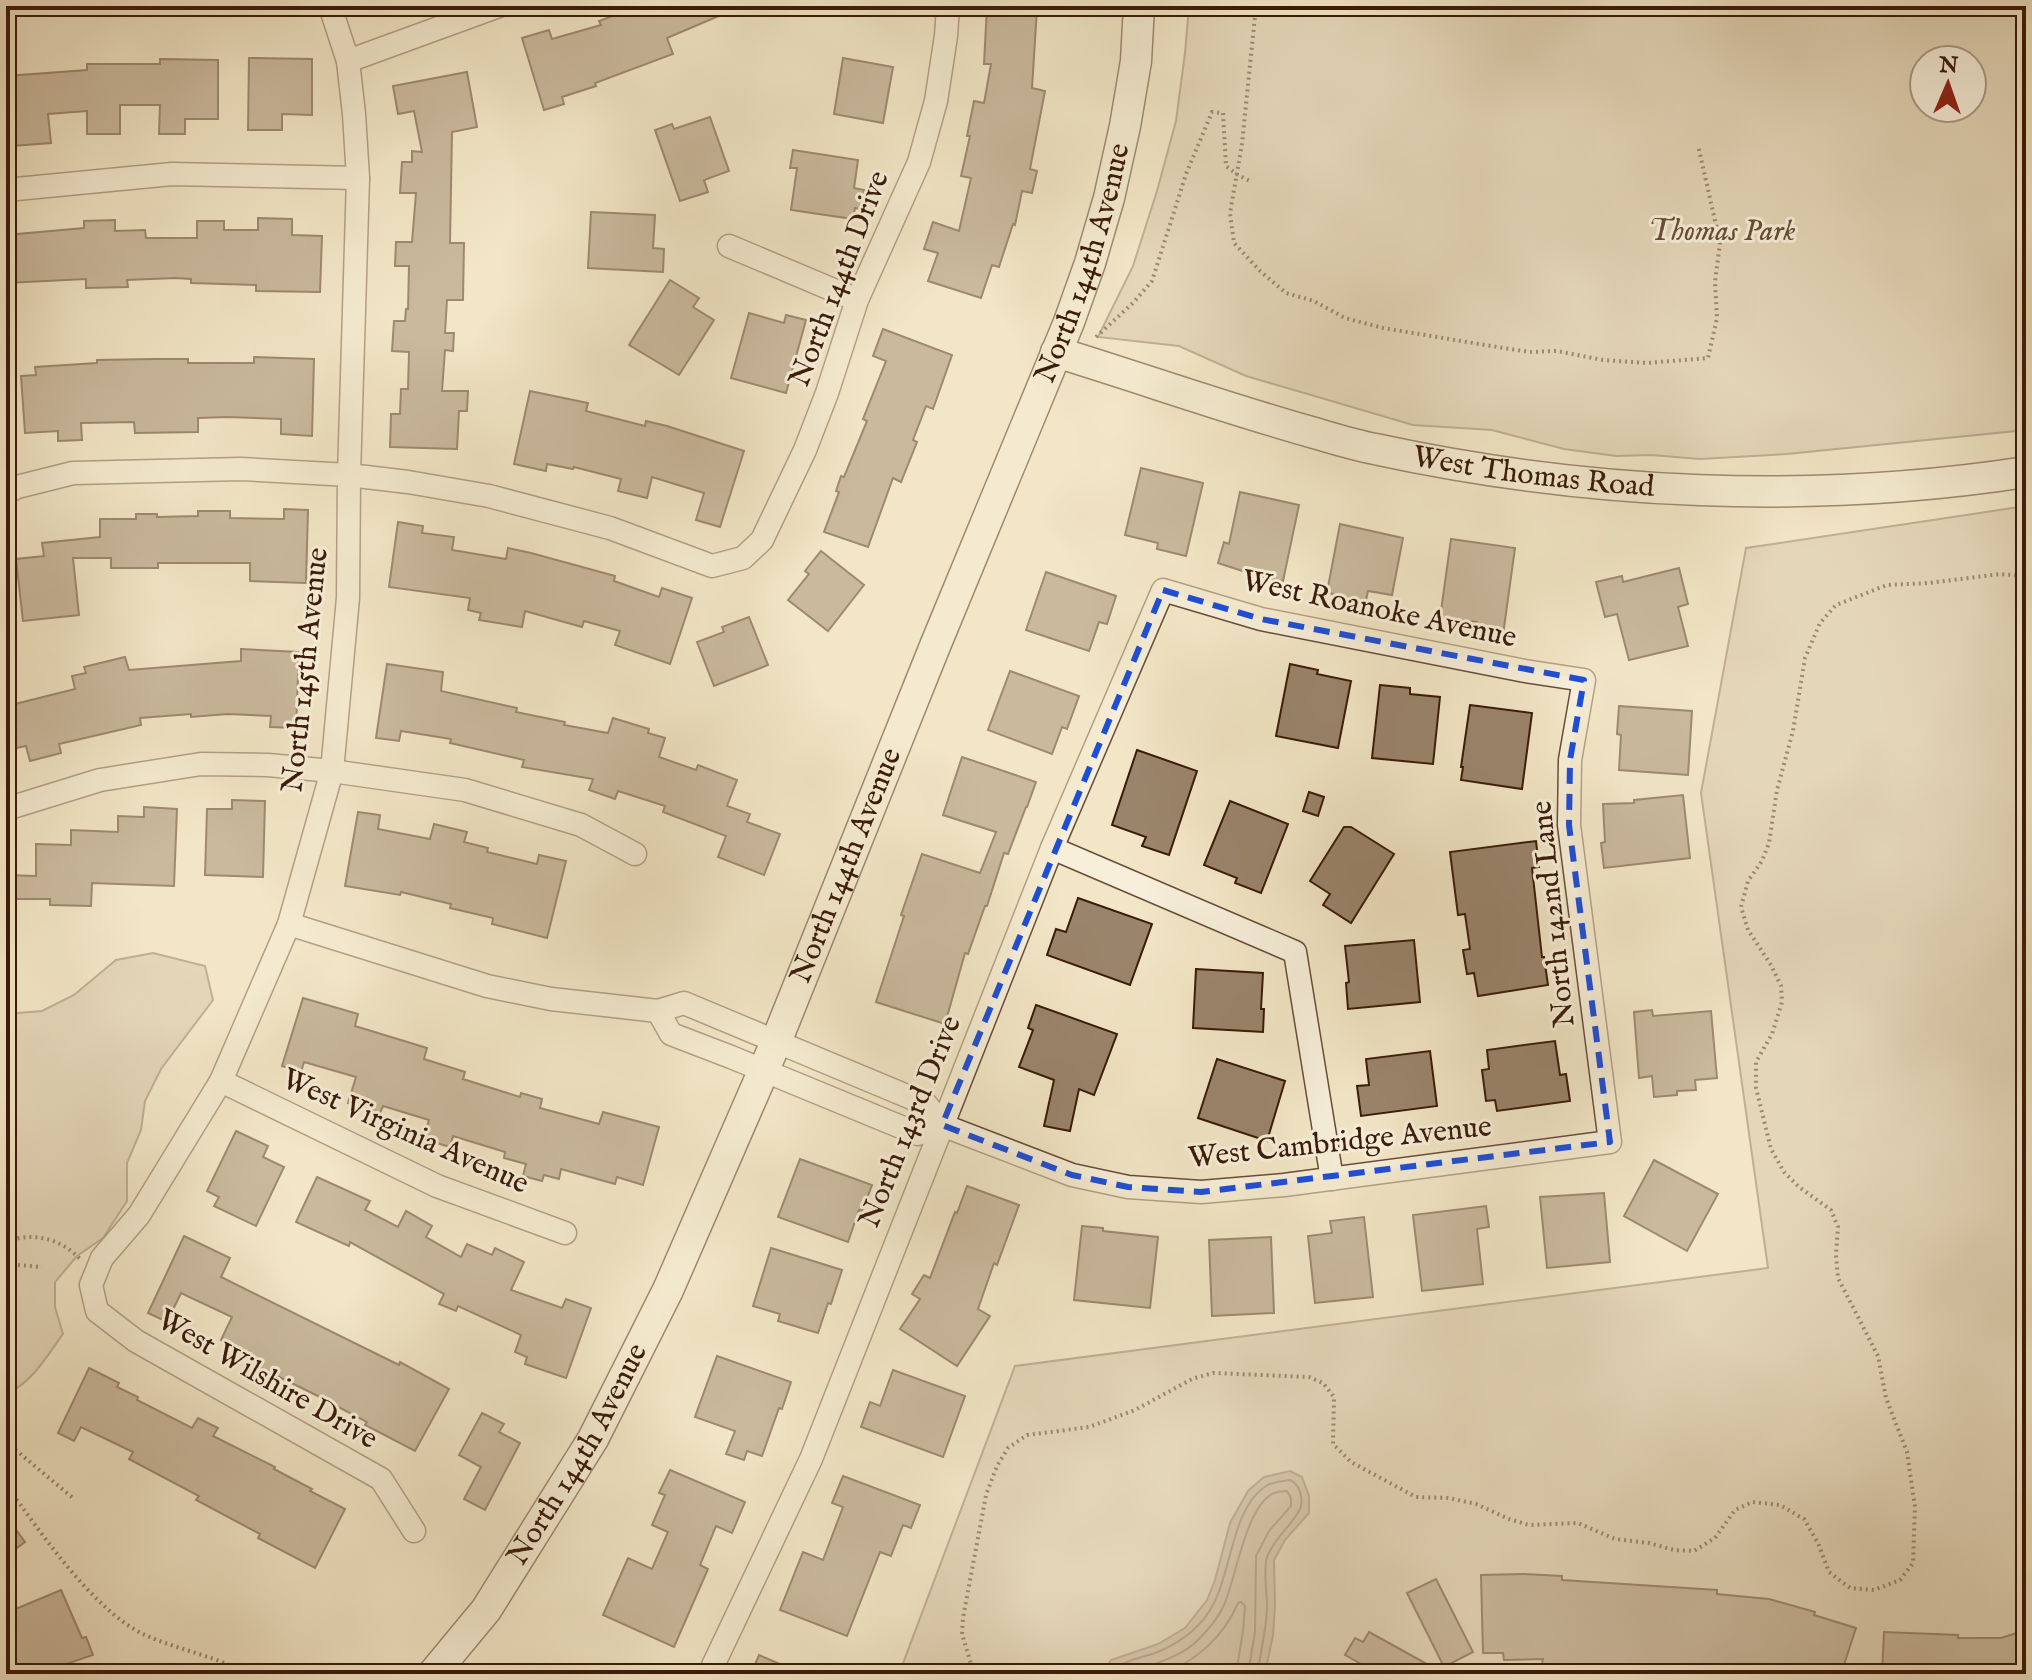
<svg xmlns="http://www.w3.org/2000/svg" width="2032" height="1680" font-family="'IM FELL English',serif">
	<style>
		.green { fill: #d3c3a6; stroke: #866e58; stroke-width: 2; fill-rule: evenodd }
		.water { fill: #b3a186; stroke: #836b54; stroke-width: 2 }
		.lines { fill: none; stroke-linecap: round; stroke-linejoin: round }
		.shore { stroke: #765e48; stroke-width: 2 }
		.building { fill: #9a846b; stroke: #3a1a09; stroke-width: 2 }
		.minor-casing { stroke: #684d38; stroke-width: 25 }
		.secondary-casing { stroke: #3a1a09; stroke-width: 33 }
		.path { stroke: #3a1a09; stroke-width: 4; stroke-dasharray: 2 4; stroke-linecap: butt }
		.minor { stroke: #f7efda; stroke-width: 22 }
		.secondary { stroke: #f7efda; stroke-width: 30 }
		.marked { fill: none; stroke: #1d4ed8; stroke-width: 6; stroke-dasharray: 16 10; stroke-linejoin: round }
		.labels { text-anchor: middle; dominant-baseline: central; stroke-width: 6; stroke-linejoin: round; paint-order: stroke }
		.park-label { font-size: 30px; font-style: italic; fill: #684d38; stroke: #f7efda }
		.street-label { font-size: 30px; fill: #3a1a09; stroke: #f7efda }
	</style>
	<rect width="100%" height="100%" fill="#f2e6c6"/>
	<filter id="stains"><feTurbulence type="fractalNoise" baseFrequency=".0025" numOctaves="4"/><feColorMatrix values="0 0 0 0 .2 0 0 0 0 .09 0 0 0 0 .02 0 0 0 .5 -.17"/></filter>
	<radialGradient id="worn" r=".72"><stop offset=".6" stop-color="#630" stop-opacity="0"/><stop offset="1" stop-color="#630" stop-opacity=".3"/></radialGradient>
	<g class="green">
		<path d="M1189,6H2026V430L1787,454L1700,459L1651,455L1616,456L1564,449L1492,430L1413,425L1246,376L1179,346L1098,337L1133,266L1157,191L1176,121L1185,53ZM1972,60V108H1924V60Z"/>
		<polygon points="2026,506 2026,1674 899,1674 1015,1366 1768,1268 1701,793 1746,548"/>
		<path d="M153,953L205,966L213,1000L161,1069L145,1101L141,1130L127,1163V1201L103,1238L77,1256L55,1282V1307L63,1334C47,1356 32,1383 6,1394V1014L42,1011L74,995L116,960Z"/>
	</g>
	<polygon class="water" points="1290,1471 1302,1477 1309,1496 1309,1513 1285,1540 1274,1560 1275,1606 1273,1635 1265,1674 1102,1674 1111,1660 1158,1644 1185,1628 1207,1600 1215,1580 1230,1523 1248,1491 1264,1477"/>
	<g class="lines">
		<g class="shore">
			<path d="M1111,1674C1121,1659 1145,1658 1160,1651C1183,1641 1203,1625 1214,1603C1232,1569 1232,1508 1266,1486C1272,1482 1282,1481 1290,1480C1299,1484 1303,1496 1301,1506C1299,1518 1273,1539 1267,1557C1263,1570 1267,1592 1267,1606C1267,1629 1260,1651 1258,1674"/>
			<path d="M1125,1674C1147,1666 1181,1658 1198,1640C1207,1631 1219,1617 1224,1605C1236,1578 1246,1505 1274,1493C1277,1492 1284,1491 1287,1491L1291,1498V1506L1269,1531L1256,1556L1255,1632L1248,1674"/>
			<path d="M1162,1674C1196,1662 1224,1636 1238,1603L1241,1602L1245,1606L1243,1631L1236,1674"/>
		</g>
	</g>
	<g class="building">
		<polygon points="624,6 742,6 667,38 673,54 595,83 596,86 562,97 564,104 544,110 522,38 549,30 552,39 601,25 599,21 626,11"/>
		<polygon points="987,6 1037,9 1032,88 1045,91 1030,169 1037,171 1032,193 1022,191 1015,225 1013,224 999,267 992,265 981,298 928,281 938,253 924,249 933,222 959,231 971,178 961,176 970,136 967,136 974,101 984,103 991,64 984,64"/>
		<polygon points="249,58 312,59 312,115 282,114 282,130 248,130"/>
		<polygon points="843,58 893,67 883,123 834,114"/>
		<polygon points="160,59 218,60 218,119 185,119 185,134 159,134 160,105 120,105 120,134 87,134 87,111 48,114 51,143 12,146 7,76 87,70 87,64 160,64"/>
		<polygon points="467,72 477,127 452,132 450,243 464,243 463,300 447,300 445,333 454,333 453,351 445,350 442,391 468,391 467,411 459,411 457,449 390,447 391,414 400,414 401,389 408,389 409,352 392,351 394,321 405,321 406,309 408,309 409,266 395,266 396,242 412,242 416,193 400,193 402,162 412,162 412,151 422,152 414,111 398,114 393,86"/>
		<polygon points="710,117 729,171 704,180 708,192 680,201 655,130 672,124 674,129"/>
		<polygon points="793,150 858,160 854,188 864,190 861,209 855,208 853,219 791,210 797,168 790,168"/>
		<polygon points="591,212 655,215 653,248 664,249 663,272 588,268"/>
		<polygon points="258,218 292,219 292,235 322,236 320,292 256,291 256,285 191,283 191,279 175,278 127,280 128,287 86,288 86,279 6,283 6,235 84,228 84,221 115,220 115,231 145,230 146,238 197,238 197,221 224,221 224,230 258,230"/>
		<polygon points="670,280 699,298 693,307 714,320 679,375 629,345"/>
		<polygon points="749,313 784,323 786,315 806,320 786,393 731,378"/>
		<polygon points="883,329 952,355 933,409 926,406 913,440 917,442 901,482 893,478 868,547 824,532 839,492 836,491 841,476 844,477 867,421 863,419 886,361 873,356"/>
		<polygon points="254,357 314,359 312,436 281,434 281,419 227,417 198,418 198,432 135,433 134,422 81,423 82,440 58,441 58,431 25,433 21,376 36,375 35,367 97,363 97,360 154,359 188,359 188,363 254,363"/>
		<polygon points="530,391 588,403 586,411 645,426 646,421 667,426 744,451 720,527 696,520 704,493 652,477 647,498 618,491 621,479 574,467 573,469 547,464 546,471 514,464"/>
		<polygon points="1141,468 1203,483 1186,556 1157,549 1158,543 1125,535"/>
		<polygon points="1240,492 1299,505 1283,581 1255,575 1218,563 1224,542 1229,544"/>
		<polygon points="284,509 308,510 306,583 250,581 250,563 158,563 158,568 111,568 111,558 73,558 79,615 23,621 16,559 44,556 42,543 100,537 100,519 136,519 136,514 157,514 157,517 198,516 198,511 230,511 230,518 284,519"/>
		<polygon points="398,522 423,526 422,533 454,537 452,550 506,559 508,548 531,553 615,576 614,581 659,597 662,588 692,598 670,664 615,645 620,631 584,621 582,627 525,611 522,627 479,620 481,613 468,610 470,598 389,587"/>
		<polygon points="1340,524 1403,538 1392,595 1368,591 1365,605 1327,592"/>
		<polygon points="1451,539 1515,548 1503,635 1476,631 1477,622 1440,618"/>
		<polygon points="821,551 864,585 828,631 788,600 809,574 805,571"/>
		<polygon points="1679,568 1688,604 1678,607 1688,646 1629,660 1617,614 1605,617 1596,582 1622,576 1623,582"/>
		<polygon points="1046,572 1116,596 1107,624 1099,622 1089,651 1026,630"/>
		<polygon points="749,617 768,665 714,686 697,642 724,632 722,627"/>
		<polygon points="241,649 299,652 296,728 270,727 271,716 228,714 191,717 191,714 140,718 141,725 59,744 61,753 30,761 26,746 6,750 6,727 12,726 7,706 75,689 72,676 86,673 84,667 125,657 129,670 241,661"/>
		<polygon points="387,664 443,672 441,691 517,708 516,712 565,722 564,725 608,733 613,718 649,729 648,733 665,738 659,757 696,770 698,765 737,780 727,806 750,814 747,822 780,834 764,875 718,857 726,836 663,812 665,806 618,791 615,799 589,790 593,779 522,767 524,760 450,743 451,739 401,731 399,741 376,738"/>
		<polygon points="1290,664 1318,670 1317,674 1351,681 1338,748 1276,736"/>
		<polygon points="1010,671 1079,696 1067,729 1062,727 1052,754 988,730"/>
		<polygon points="1380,685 1410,688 1410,694 1440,697 1433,764 1372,758"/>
		<polygon points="1470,705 1532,713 1522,789 1461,780 1463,767 1461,767"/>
		<polygon points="1619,706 1692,711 1688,775 1619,770 1621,735 1617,734"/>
		<polygon points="1137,750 1197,771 1169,855 1142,846 1146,837 1112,825"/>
		<polygon points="962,757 1036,782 1027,807 1026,807 1008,854 1004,853 987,906 985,906 968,954 965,953 945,1024 876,1002 904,916 901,915 922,854 980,873 996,832 943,815"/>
		<polygon points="1309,792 1324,797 1318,816 1303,811"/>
		<polygon points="1683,795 1690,858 1604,868 1601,843 1605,842 1603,804 1634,803 1634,800"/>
		<polygon points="232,800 265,801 263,877 205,875 207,809 232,809"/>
		<polygon points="1230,801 1288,824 1261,893 1235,883 1237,878 1204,865"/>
		<polygon points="144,807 177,809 174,886 92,883 91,906 50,905 50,899 6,899 6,875 36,876 36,844 71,845 71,830 118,832 118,816 144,817"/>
		<polygon points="358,812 380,815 378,829 430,839 434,824 467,832 464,842 488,848 487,852 537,864 539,855 566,861 547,938 492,924 493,918 450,908 451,904 401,892 400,895 345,886"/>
		<polygon points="1344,827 1351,827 1394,854 1351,923 1323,905 1330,894 1310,881"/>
		<polygon points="1536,841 1539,867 1532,868 1542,957 1544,957 1548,985 1478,996 1474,973 1467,974 1463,950 1470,949 1465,914 1458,915 1450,852"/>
		<polygon points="1078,898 1152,924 1130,985 1047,955 1056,929 1066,932"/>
		<polygon points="1414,940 1420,1002 1348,1009 1346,983 1349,982 1345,946"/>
		<polygon points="1196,969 1263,973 1261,1009 1264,1009 1263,1032 1193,1028"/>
		<polygon points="303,998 358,1014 355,1026 427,1048 424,1059 465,1072 463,1079 520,1097 521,1093 542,1099 540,1108 599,1124 603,1112 659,1127 643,1185 617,1177 615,1184 561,1169 559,1179 544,1175 542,1181 523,1176 526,1164 504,1158 505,1152 453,1136 450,1147 423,1139 429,1120 383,1106 380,1113 348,1103 356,1077 304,1062 301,1072 282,1066"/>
		<polygon points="1036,1005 1117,1034 1094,1095 1079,1089 1070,1131 1044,1126 1054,1080 1019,1067 1033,1030 1028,1028"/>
		<polygon points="1652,1010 1653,1016 1711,1011 1717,1078 1695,1080 1696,1090 1677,1091 1677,1095 1654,1097 1652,1076 1639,1078 1634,1012"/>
		<polygon points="1555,1041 1560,1075 1566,1074 1570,1101 1497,1111 1495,1100 1486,1101 1482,1070 1489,1069 1487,1050"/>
		<polygon points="1430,1051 1437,1106 1361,1116 1357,1086 1369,1085 1366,1059"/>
		<polygon points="1217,1059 1285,1081 1267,1141 1198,1118"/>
		<polygon points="236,1131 268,1146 263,1157 284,1167 256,1226 214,1206 219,1197 207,1191"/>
		<polygon points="800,1159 872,1185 862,1211 859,1210 848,1242 778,1217"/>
		<polygon points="1654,1160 1718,1194 1687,1251 1624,1216"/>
		<polygon points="317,1177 370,1201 365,1210 398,1227 406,1211 432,1226 426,1237 461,1257 467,1244 492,1255 495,1248 524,1262 511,1290 562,1308 566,1299 591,1308 566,1378 525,1364 527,1357 515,1352 521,1335 458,1306 456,1311 439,1304 444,1294 350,1242 349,1246 296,1222"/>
		<polygon points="967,1186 1019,1205 997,1265 994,1263 978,1309 990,1316 957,1366 900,1329 920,1299 912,1294 924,1275 930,1278 955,1212 957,1213"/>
		<polygon points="1604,1193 1610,1262 1547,1268 1540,1197"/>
		<polygon points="1486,1206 1489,1227 1477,1229 1483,1284 1422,1291 1413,1215"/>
		<polygon points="1364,1217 1373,1297 1315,1303 1308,1236 1332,1233 1330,1221"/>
		<polygon points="1082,1226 1103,1228 1103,1231 1158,1237 1150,1308 1074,1300"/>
		<polygon points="184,1236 230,1258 221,1277 399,1365 400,1362 449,1389 415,1451 365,1425 367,1422 314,1394 273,1374 271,1380 249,1369 255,1357 221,1340 232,1317 181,1293 167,1322 148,1313"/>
		<polygon points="1271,1237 1274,1313 1212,1316 1209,1240"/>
		<polygon points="771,1248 842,1270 831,1304 828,1303 818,1333 778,1321 780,1314 753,1306"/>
		<polygon points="717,1356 791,1382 782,1409 779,1408 762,1456 747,1451 744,1460 726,1454 735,1431 695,1417"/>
		<polygon points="89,1368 119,1383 117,1387 138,1397 137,1400 192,1428 198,1418 218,1428 213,1436 275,1467 274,1469 312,1489 310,1491 345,1509 315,1568 258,1538 260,1534 196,1500 199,1496 129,1459 133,1452 81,1427 74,1441 58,1433"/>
		<polygon points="893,1370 965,1396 943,1457 861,1427 870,1402 880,1406"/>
		<polygon points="482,1413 504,1424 499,1432 520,1443 485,1510 464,1499 481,1467 459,1455"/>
		<polygon points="670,1470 745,1502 732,1533 716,1526 700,1565 708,1569 674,1647 603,1615 628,1558 652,1569 668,1532 652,1525 665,1495 659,1493"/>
		<polygon points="843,1476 920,1505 911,1528 903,1525 891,1556 880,1552 847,1636 780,1610 803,1552 823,1560 843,1507 832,1503"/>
		<polygon points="6,1516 25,1542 6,1556"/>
		<polygon points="1524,1574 1562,1576 1562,1580 1717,1590 1717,1594 1769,1599 1815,1612 1814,1615 1856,1628 1841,1674 1699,1674 1699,1671 1635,1668 1635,1669 1596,1667 1595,1669 1542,1664 1543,1659 1504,1660 1503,1653 1483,1653 1481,1575"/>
		<polygon points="1436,1579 1473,1652 1444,1667 1407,1593"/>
		<polygon points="61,1590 82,1638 86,1637 93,1655 57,1667 60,1674 6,1674 6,1613"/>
		<polygon points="2026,1630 2026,1674 1882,1674 1884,1632 1958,1635 1958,1638 2001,1638"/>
		<polygon points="1369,1632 1445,1674 1379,1674 1345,1655 1355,1638 1363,1642"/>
		<polygon points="759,1655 803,1674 751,1674"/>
	</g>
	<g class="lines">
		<defs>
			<g id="minor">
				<polyline points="330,6 348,61 354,114 358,178 349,475 348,598 332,771 289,924 221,1081 139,1215 102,1258 91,1285 97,1311 136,1341 381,1479 414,1531"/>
				<polyline points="348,61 499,6"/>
				<polyline points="6,190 172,174 358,178"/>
				<polyline points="729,246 857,300"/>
				<polyline points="6,493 17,487 73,473 241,469 349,475 408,482 489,496 610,528 712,566 743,558 762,540 805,450 827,393 857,300 919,162 936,101 946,36 948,6"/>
				<polyline points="6,809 100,780 201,764 268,765 332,771 465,790 581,825 635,854"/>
				<polyline points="1052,848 1295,952 1332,1179"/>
				<polyline points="289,924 487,986 551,999 658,1011 684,1003 926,1104 942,1125 1072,1175 1128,1187 1201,1192 1284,1185 1610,1142 1569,825 1570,760 1584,680 1525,671 1261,619 1163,590 1052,848 811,1459 709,1674"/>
				<polyline points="658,1011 671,1034 731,1057 918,1134 942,1125"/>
				<polyline points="221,1081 437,1186 565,1233"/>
			</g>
			<g id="secondary">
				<path id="s1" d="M1056,352C1141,378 1225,408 1311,432C1332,438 1354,445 1375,449C1588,495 1811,505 2026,472"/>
				<path id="s2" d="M433,1674L486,1610L593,1439L668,1290L776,1042L935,646L1069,322L1090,263L1109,198L1125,126L1136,61L1139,6"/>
			</g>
		</defs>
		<use href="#minor" class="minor-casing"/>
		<use href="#secondary" class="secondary-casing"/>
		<g class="path">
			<polyline points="1256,6 1242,144 1230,213 1234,243 1260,271 1286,293 1314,301 1345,318 1383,328 1497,347 1530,352 1557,351 1603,360 1647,363 1708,358 1717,318 1715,282 1720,243 1698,145"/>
			<polyline points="1096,337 1133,303 1152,281 1186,174 1212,112 1223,113 1226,166 1238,175 1250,181"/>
			<path d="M6,1242C33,1231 61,1239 80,1259"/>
			<polyline points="6,1264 42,1267"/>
			<polyline points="6,1442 73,1498"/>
			<path d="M6,1485C40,1531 92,1609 143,1634C177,1650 214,1655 247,1674"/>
			<polyline points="974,1674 962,1634 963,1618 986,1495 997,1466 1008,1448 1027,1435 1089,1427 1135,1410 1192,1379 1213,1373 1309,1377 1323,1383 1334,1397 1333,1444 1351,1462 1416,1497 1448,1498 1476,1504 1509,1519 1529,1525 1578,1523 1615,1539 1649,1543 1674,1550 1694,1551 1715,1538 1735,1510 1752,1502 1780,1505 1804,1519 1818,1543 1829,1572 1850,1588 1874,1590 1900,1580 1913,1563 1915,1507 1907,1452 1886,1398 1878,1356 1838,1278 1836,1255 1838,1227 1831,1210 1799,1187 1784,1172 1771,1149 1756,1088 1756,1062 1772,1034 1782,1002 1781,986 1771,965 1748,930 1741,907 1748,881 1762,861 1769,843 1777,790 1793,731 1805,658 1820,623 1836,605 1887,585 1929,583 2000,574 2026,576"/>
		</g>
		<use href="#minor" class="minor"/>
		<use href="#secondary" class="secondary"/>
	</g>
	<path d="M0 0H2032V1680H0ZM1163,590L1261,619L1584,680L1570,760L1569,825L1610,1142L1201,1192L1128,1187L1072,1175L942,1125Z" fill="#f2e6c6" fill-opacity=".55" fill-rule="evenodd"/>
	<path class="marked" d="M1163,590L1261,619L1584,680L1570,760L1569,825L1610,1142L1201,1192L1128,1187L1072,1175L942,1125Z"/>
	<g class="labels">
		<g class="park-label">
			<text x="1722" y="232">Thomas Park</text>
		</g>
		<g class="street-label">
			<text stroke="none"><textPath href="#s2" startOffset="1560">North 144th Avenue</textPath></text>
			<text transform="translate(840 279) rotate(-69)">North 144th Drive</text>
			<text stroke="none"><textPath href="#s1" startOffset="494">West Thomas Road</textPath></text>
			<text transform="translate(1379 610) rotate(12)">West Roanoke Avenue</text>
			<text transform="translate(306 670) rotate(-84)">North 145th Avenue</text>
			<text stroke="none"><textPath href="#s2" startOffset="912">North 144th Avenue</textPath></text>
			<text transform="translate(1554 914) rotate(-96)">North 142nd Lane</text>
			<text transform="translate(911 1122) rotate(-68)">North 143rd Drive</text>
			<text transform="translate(405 1132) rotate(24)">West Virginia Avenue</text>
			<text transform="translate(1340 1143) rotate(-6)">West Cambridge Avenue</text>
			<text transform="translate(267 1380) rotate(30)">West Wilshire Drive</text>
			<text stroke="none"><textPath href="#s2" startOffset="264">North 144th Avenue</textPath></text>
		</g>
	</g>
	<rect width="2032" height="1680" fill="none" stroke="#f2e6c6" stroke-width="32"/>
	<rect x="8" y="8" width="2016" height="1664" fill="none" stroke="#3a1a09" stroke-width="4"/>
	<rect x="16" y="16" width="2000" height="1648" fill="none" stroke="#3a1a09" stroke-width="2"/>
	<g transform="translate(1948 84) rotate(2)"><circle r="38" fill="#f7efda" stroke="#ab9a86" stroke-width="2"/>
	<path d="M0-6L14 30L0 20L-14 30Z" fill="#8f2418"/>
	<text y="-12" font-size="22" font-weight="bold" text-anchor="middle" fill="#3a1a09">N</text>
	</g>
	<rect width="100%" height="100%" filter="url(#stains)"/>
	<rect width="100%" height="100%" fill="url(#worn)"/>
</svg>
